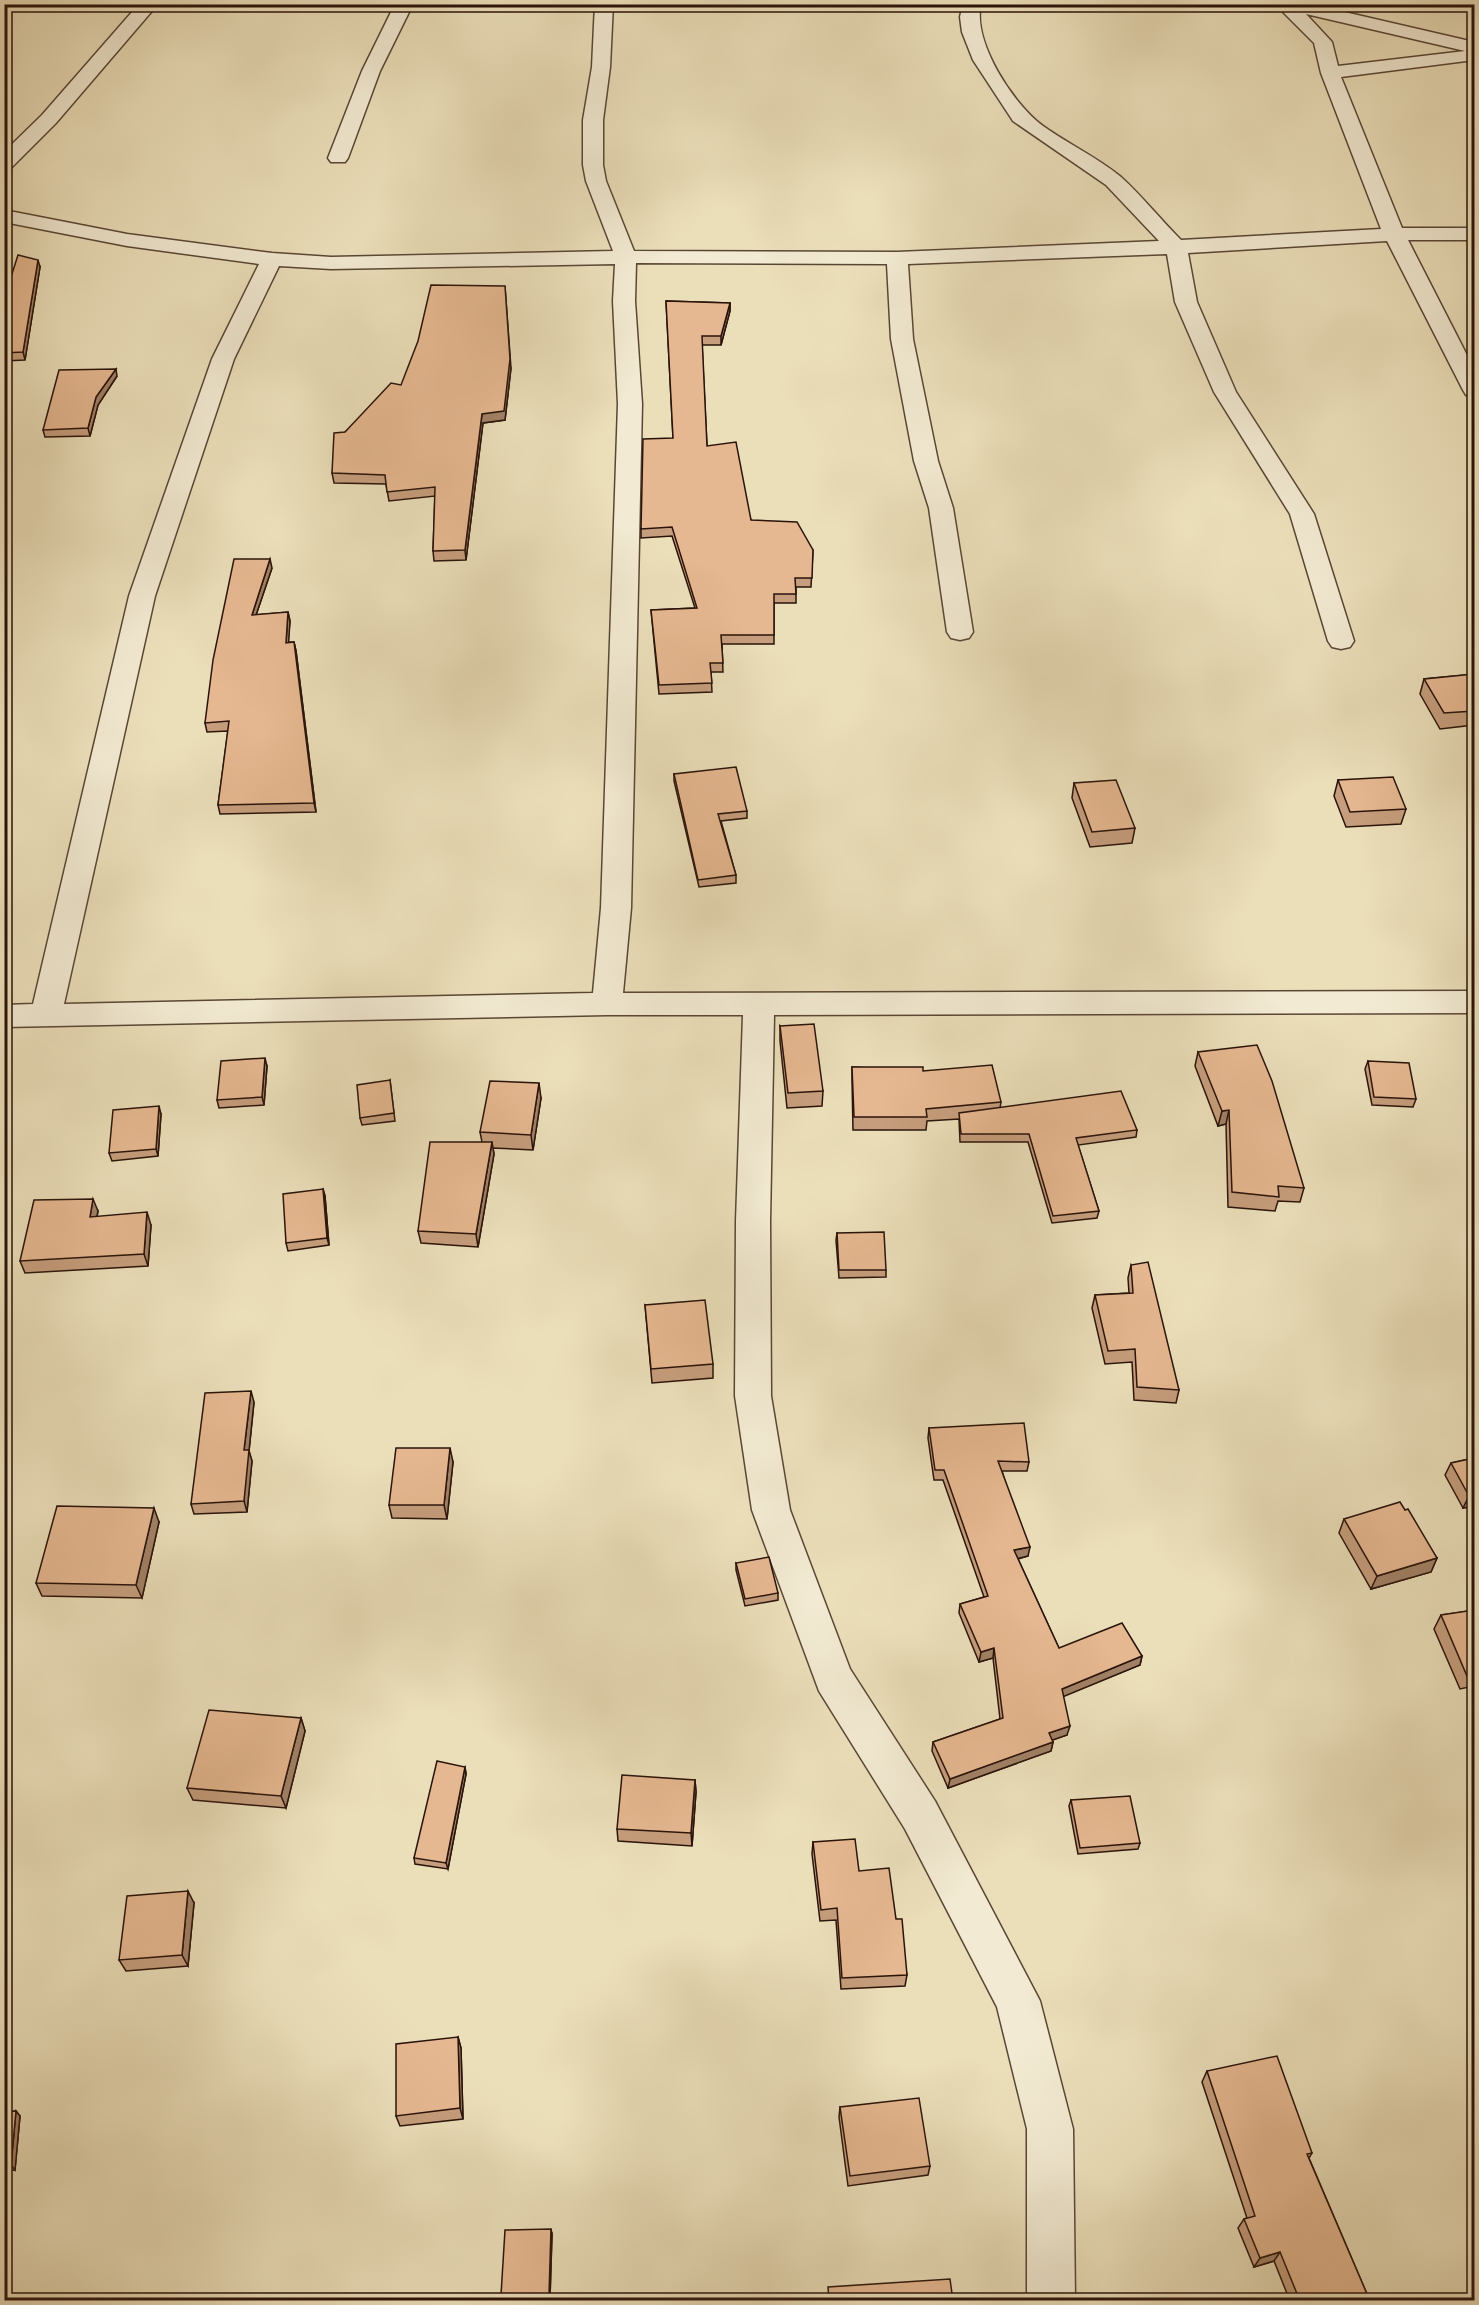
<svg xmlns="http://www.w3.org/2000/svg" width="1479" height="2305" font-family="Cardo,serif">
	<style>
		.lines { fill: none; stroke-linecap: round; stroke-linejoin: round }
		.minor-casing { stroke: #5a4636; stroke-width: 3 }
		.minor { fill: #f2ead2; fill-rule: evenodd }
		.wall { fill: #c69e7d; stroke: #2a130a; stroke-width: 1.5 }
		.shaded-wall { fill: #a18166; stroke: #2a130a; stroke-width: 1.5 }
		.building { fill: #e6b891; stroke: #2a130a; stroke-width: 1.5 }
	</style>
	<rect width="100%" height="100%" fill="#ebdfba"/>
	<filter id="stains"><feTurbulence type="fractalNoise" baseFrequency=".00333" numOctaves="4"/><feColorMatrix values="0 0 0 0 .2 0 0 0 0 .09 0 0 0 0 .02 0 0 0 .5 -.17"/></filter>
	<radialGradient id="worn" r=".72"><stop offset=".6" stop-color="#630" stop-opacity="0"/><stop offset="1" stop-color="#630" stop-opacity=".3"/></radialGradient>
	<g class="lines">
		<defs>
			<g id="minor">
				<polygon points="139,4 158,4 56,123 11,168 4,170 4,152 42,115"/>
				<polygon points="395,4 413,4 380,71 348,158 345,162 331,162 328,158 362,71"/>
				<path d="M595,4H613L610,67L603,120V165L606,181L634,251L897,252L1159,241L1106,185L1013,121L973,60L962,32L960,17L963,4H981C972,42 1014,105 1043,126C1068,144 1097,157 1121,177C1142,196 1161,220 1181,240L1381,229L1321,73L1314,43L1275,4H1310L1474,42V60L1341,77L1402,228H1474V240H1408L1474,369V397L1466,395L1463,390L1387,241L1188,253L1197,302L1236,392L1314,514L1354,641L1350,647L1341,649L1332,647L1328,641L1290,514L1214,392L1175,302L1167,254L908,264L913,339L938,461L953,508L973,632L969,638L960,640L951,638L947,632L929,508L914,461L891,339L887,264L636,263L635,301L642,404L631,908L623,993L1474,991V1013L774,1015L770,1221L771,1396L790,1510L850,1669L935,1801L1040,2001L1073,2129L1075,2300H1027V2129L997,2007L905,1829L819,1691L752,1510L735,1396L736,1221L743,1015H607L4,1027V1005L33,1004L129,596L212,359L259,264L127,246L4,222V210L127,234L272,253L331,257L613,251L586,181L583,165V120L592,67ZM1306,14L1465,51L1338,66L1332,42ZM615,264L613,301L618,404L601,908L593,993L64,1004L155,596L234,359L279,266L331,269Z"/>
			</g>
		</defs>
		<use href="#minor" class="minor-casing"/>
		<use href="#minor" class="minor"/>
	</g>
	<g class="wall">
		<polygon points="40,267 25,360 4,361 4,299"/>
		<polygon points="666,301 730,303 730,311 721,345 702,345 707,446 751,520 813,550 811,587 796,587 796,603 774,603 774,644 722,644 723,672 711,672 712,692 659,694 651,610 695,608 672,536 641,538 641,529 673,438"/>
		<polygon points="511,368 505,420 483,423 466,560 434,561 433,551 435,496 389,501 386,484 334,483 332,473 345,432 401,385"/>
		<polygon points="117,376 98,405 90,436 45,437 43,430"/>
		<polygon points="272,568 256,615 288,612 290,621 288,642 294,642 296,651 316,812 220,814 218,805 228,731 207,732 205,723"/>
		<polygon points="1474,674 1474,725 1440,729 1420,694 1424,679"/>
		<polygon points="674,774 747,811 747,818 721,821 736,875 736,883 699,887 674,781"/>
		<polygon points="1338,780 1406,809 1401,824 1346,827 1334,796"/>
		<polygon points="1074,783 1135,828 1132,843 1090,847 1072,798"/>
		<polygon points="780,1026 823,1091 822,1106 787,1108 780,1041"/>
		<polygon points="1198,1052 1304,1188 1300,1202 1278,1201 1275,1211 1228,1207 1226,1124 1218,1126 1195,1066"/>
		<polygon points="1368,1061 1416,1099 1413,1107 1372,1105 1365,1069"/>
		<polygon points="267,1066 264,1105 219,1108 217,1100"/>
		<polygon points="852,1067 923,1071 1001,1102 1000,1108 1137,1130 1136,1137 1078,1145 1099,1211 1097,1218 1052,1223 1028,1142 960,1142 959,1119 927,1121 926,1130 853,1130 852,1080"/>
		<polygon points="390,1080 395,1121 362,1125 360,1118"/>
		<polygon points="541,1098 533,1150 493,1148 494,1154 478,1247 421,1243 418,1231 482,1142 480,1132"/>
		<polygon points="161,1114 158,1156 112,1161 109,1153"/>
		<polygon points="323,1189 325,1196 329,1245 288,1251 286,1243"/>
		<polygon points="98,1211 97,1217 151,1225 148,1266 25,1273 20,1261"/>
		<polygon points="837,1233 886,1270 886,1277 839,1278 836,1240"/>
		<polygon points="1131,1265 1179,1390 1176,1403 1134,1400 1132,1362 1105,1364 1092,1308 1095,1295 1129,1293 1128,1278"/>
		<polygon points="645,1305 713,1364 713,1378 652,1383"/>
		<polygon points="254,1402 249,1451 252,1461 247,1512 194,1514 191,1504"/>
		<polygon points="929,1428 1029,1462 1027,1471 1002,1471 1028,1556 1018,1559 1059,1648 1142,1656 1140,1665 1063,1696 1067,1735 1052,1740 1053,1742 1051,1751 948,1788 932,1751 933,1742 1000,1719 993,1658 979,1662 959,1613 960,1604 984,1597 943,1480 934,1480 928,1438"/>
		<polygon points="1474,1458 1474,1506 1463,1508 1445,1475 1451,1463"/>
		<polygon points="453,1462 447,1519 392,1518 389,1505"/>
		<polygon points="1405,1510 1437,1558 1431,1572 1371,1589 1339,1533 1344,1519"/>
		<polygon points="159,1522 142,1598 42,1596 36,1583"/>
		<polygon points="736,1563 778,1593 778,1600 745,1606 736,1570"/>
		<polygon points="1474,1610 1474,1686 1460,1689 1434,1629 1441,1615"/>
		<polygon points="301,1718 305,1731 286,1808 193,1800 187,1788"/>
		<polygon points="465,1767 466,1774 448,1869 415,1864 414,1858"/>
		<polygon points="695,1780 696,1792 692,1846 618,1841 617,1829"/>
		<polygon points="1071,1800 1140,1843 1138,1849 1078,1854 1069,1806"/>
		<polygon points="813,1842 859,1871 896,1919 907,1975 905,1986 841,1989 836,1920 820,1921 812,1854"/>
		<polygon points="194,1903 188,1966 126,1971 119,1960"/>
		<polygon points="458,2037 461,2048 463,2119 400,2126 396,2116"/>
		<polygon points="1207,2071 1312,2153 1309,2158 1370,2301 1290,2301 1274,2261 1254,2267 1238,2228 1244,2219 1247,2218 1202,2082"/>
		<polygon points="840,2107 930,2166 928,2175 848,2186 839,2117"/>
		<polygon points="16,2111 20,2116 15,2170 4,2171 4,2112"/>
		<polygon points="552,2234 550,2299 502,2299 501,2295"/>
	</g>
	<g class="shaded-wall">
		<polygon points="38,260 40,267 25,360 23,352"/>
		<polygon points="505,286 511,368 505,420 483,423 466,560 465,550 482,414"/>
		<polygon points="730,303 730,311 721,345 721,336"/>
		<polygon points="116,369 117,376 98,405 90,436 88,428 96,397"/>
		<polygon points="270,559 272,568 253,624 252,615"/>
		<polygon points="288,612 290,621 288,652 286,643"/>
		<polygon points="294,642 296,651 316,812 314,803"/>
		<polygon points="265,1058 267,1066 264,1105 262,1097"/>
		<polygon points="539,1083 541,1098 533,1150 531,1135"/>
		<polygon points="159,1106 161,1114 158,1156 156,1149"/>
		<polygon points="1229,1110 1226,1124 1218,1126 1222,1111"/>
		<polygon points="492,1142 494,1154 478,1247 476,1234"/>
		<polygon points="323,1189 325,1196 329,1245 327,1238"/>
		<polygon points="93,1199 98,1211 94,1230 90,1217"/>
		<polygon points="147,1212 151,1225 148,1266 144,1254"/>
		<polygon points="251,1391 254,1402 249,1451 252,1461 247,1512 244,1501 244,1450"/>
		<polygon points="450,1448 453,1462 447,1519 444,1505"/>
		<polygon points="1474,1495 1474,1506 1463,1508 1469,1496"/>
		<polygon points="154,1508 159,1522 142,1598 136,1585"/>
		<polygon points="1030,1547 1028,1556 1012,1560 1014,1550"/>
		<polygon points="1437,1558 1431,1572 1371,1589 1377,1576"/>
		<polygon points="994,1648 993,1658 979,1662 981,1652"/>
		<polygon points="1142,1656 1140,1665 1060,1698 1062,1689"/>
		<polygon points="301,1718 305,1731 286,1808 281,1796"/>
		<polygon points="1070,1726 1067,1735 1047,1742 1049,1733"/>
		<polygon points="1053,1742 1051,1751 948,1788 950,1779"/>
		<polygon points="465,1767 466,1774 448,1869 446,1863"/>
		<polygon points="695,1780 696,1792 692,1846 691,1833"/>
		<polygon points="188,1891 194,1903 188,1966 182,1955"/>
		<polygon points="458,2037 461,2048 463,2119 460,2108"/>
		<polygon points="16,2111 20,2116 15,2170 11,2165"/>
		<polygon points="551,2229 552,2234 550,2299 549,2295"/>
		<polygon points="1280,2252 1274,2261 1254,2267 1260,2258"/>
	</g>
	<g class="building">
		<polygon points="18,255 38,260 23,352 4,353 4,299"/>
		<polygon points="431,285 505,286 510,359 504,411 482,414 465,550 433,551 435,487 387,492 385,475 332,473 334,433 345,432 391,383 401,385 418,341"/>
		<polygon points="666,301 730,303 721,336 702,336 707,446 736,442 751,520 797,522 813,550 812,578 795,578 796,594 774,594 774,635 721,635 723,663 710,663 712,683 659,685 651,610 697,608 672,527 641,529 643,439 673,438"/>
		<polygon points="116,369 96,397 88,428 43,430 59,370"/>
		<polygon points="234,559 270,559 252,615 288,612 286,643 294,642 314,803 218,805 229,721 205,723 213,660"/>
		<polygon points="1474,674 1474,711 1444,713 1424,679"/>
		<polygon points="736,767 747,811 718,814 736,875 698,880 674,774"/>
		<polygon points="1393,777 1406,809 1350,812 1338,780"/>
		<polygon points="1116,780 1135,828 1092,832 1074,783"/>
		<polygon points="814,1024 823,1091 788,1093 780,1026"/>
		<polygon points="1257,1045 1272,1081 1304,1188 1278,1186 1279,1197 1232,1192 1229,1110 1222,1111 1198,1052"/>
		<polygon points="265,1058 262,1097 217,1100 221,1061"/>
		<polygon points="1368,1061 1409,1063 1416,1099 1374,1097"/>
		<polygon points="992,1065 1001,1102 926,1109 927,1117 854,1117 852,1067 923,1067 923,1071"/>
		<polygon points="390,1080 394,1113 360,1118 357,1085"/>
		<polygon points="490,1081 539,1083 531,1135 480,1132"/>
		<polygon points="1121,1091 1137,1130 1076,1138 1099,1211 1053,1216 1029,1134 961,1134 959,1113"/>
		<polygon points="159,1106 156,1149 109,1153 113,1110"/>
		<polygon points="430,1142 492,1142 476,1234 418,1231"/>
		<polygon points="323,1189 327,1238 286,1243 283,1194"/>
		<polygon points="93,1199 90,1217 147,1212 144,1254 20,1261 34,1200"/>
		<polygon points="884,1232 886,1270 839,1270 837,1233"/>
		<polygon points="1148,1262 1179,1390 1137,1387 1135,1349 1108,1351 1095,1295 1133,1293 1131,1265"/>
		<polygon points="705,1300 713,1364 651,1369 645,1305"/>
		<polygon points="251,1391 244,1450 249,1450 244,1501 191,1504 205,1393"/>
		<polygon points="1024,1423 1029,1462 998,1461 1030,1547 1014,1550 1059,1648 1122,1623 1142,1656 1062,1689 1070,1726 1049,1733 1053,1742 950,1779 933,1742 1003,1718 994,1648 981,1652 960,1604 988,1596 944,1470 935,1470 929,1428"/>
		<polygon points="396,1448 450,1448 444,1505 389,1505"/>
		<polygon points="1474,1458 1474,1495 1469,1496 1451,1463"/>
		<polygon points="1400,1502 1405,1510 1408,1509 1437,1558 1377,1576 1344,1519"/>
		<polygon points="57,1506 154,1508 136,1585 36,1583"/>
		<polygon points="769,1557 778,1593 745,1599 736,1563"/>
		<polygon points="1474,1610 1474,1674 1467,1676 1441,1615"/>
		<polygon points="209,1710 301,1718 281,1796 187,1788"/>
		<polygon points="437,1761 465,1767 446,1863 414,1858"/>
		<polygon points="622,1775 695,1780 691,1833 617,1829"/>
		<polygon points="1130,1796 1140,1843 1080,1848 1071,1800"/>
		<polygon points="855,1839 859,1871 889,1868 896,1919 902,1919 907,1975 842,1978 837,1908 821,1910 813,1842"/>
		<polygon points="188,1891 182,1955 119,1960 127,1896"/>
		<polygon points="458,2037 460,2108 396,2116 396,2044"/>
		<polygon points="1277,2056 1312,2153 1307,2154 1370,2301 1300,2301 1280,2252 1260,2258 1244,2219 1255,2216 1207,2071"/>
		<polygon points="919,2098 930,2166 850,2176 840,2107"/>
		<polygon points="16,2111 11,2165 4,2166 4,2112"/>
		<polygon points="551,2229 549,2295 501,2295 505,2230"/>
		<polygon points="950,2279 953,2301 829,2301 828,2287"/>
	</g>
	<rect width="1479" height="2305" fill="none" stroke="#ebdfba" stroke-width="24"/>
	<rect x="6" y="6" width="1467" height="2293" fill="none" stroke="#2a130a" stroke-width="3"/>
	<rect x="12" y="12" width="1455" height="2281" fill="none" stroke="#2a130a" stroke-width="1.5"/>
	<rect width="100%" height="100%" filter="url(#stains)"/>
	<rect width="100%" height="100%" fill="url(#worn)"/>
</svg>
